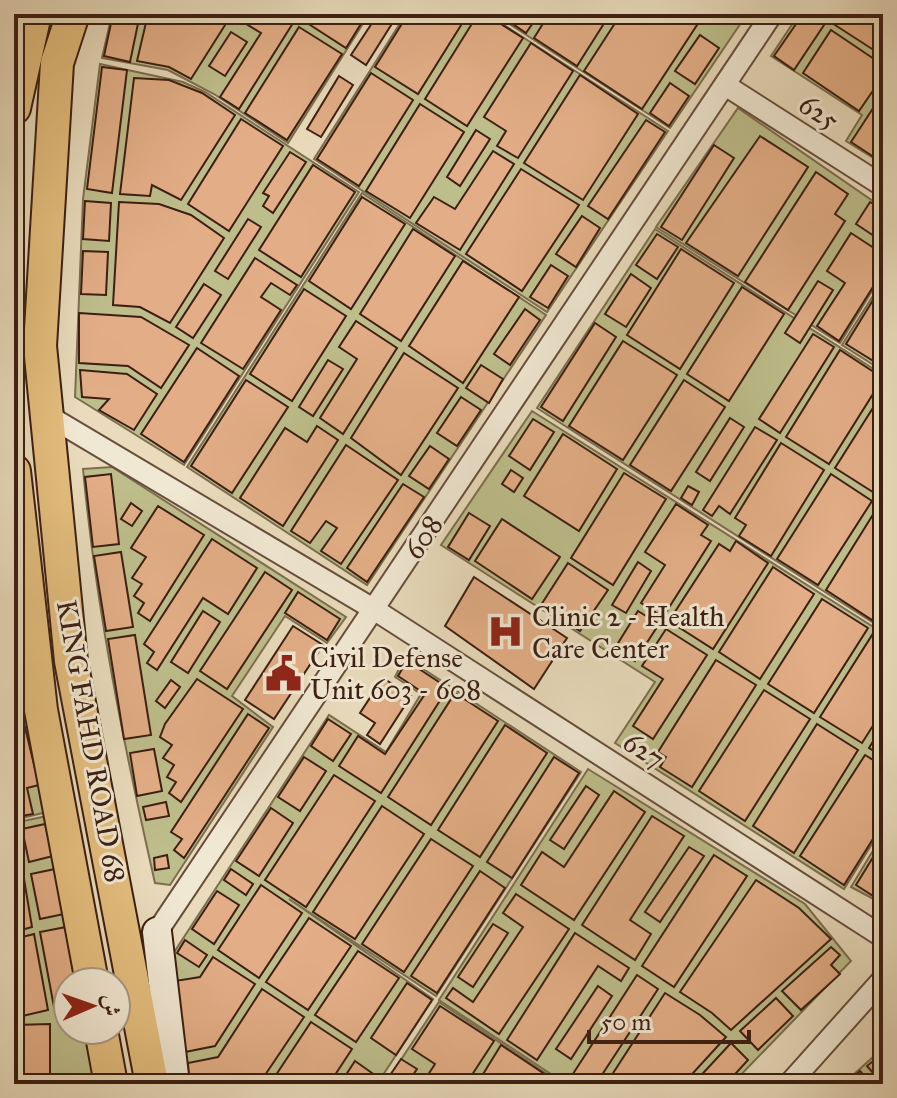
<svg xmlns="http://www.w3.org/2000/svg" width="897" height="1098" font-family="'IM FELL Great Primer',Amiri,serif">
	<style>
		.green { fill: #bebe8c; stroke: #7d6e4f; stroke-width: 2 }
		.building { fill: #e3ae87; stroke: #3c1f12; stroke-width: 2 }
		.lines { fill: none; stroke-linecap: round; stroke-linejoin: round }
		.minor-casing { stroke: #674e3c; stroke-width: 24 }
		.secondary-casing { stroke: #3c1f12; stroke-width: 32 }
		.primary-casing { stroke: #3c1f12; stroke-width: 36 }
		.minor { stroke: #f1e8d3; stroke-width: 20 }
		.secondary { stroke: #f1e8d3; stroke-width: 28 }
		.primary { stroke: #e4be7e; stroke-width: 32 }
		.labels { text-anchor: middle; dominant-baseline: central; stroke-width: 6; stroke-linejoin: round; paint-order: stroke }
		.street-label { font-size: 28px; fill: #3c1f12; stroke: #f1e8d3 }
		.poi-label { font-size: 28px; fill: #3c1f12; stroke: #f1e8d3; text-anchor: start }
	</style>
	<rect width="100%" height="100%" fill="#e9dbbc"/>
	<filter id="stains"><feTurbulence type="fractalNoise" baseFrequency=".0025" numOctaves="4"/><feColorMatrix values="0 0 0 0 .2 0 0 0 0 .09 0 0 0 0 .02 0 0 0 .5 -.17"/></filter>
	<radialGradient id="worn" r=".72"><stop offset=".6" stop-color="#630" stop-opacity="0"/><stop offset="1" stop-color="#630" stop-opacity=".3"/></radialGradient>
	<g class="green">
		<polygon points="112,14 369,14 288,143 214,94 168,70 102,58"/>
		<polygon points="406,14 487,14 668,131 547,312 314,159"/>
		<polygon points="494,14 747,14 670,128"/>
		<polygon points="799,14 883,14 883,164 846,141 862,115 771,56"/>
		<polygon points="100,64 183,82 205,92 359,192 184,465 75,397 83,199"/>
		<polygon points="738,108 883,208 883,273 840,343 656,227"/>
		<polygon points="362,193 546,315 367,585 187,467"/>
		<polygon points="655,229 883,375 883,629 537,408"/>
		<polygon points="883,280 883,371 842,345"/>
		<polygon points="532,411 883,633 883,826 844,889 615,743 655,682 441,545"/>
		<path d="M112,467L346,617L327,643L285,616L232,696L273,727L170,885L155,883C124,746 96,609 83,469Z"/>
		<polygon points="14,653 47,812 14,820"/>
		<polygon points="405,657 581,772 436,996 289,899 433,999 377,1084 184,1084 169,960 329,715 386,752 421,694 395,677"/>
		<polygon points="588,769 805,904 851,961 732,1084 566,1084 439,1000"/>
		<polygon points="47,816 77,982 68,982 68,1030 86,1030 96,1084 14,1084 14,823"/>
		<polygon points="883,834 883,904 851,887"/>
		<polygon points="439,1002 562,1084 385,1084"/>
		<polygon points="883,1048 883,1084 843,1084"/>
	</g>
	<g class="building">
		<polygon points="113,14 140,14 130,62 104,56"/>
		<polygon points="148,14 232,14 191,79 169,67 137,61"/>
		<polygon points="241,14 278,14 293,23 239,109 220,97 261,33 238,19"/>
		<polygon points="308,14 367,14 346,48 304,21"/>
		<polygon points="378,14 398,14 366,65 351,55"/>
		<polygon points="408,14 468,14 418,94 375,67"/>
		<polygon points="478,14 485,14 523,38 467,126 425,99"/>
		<polygon points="498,14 539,14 526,33"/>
		<polygon points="549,14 610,14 577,66 534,38"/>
		<polygon points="621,14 681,14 697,25 642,109 584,71"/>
		<polygon points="728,14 744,14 739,22"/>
		<polygon points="803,14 807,14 824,25 794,70 774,56"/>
		<polygon points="842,14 883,14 883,56 835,25"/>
		<polygon points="299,27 342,54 287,140 245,113"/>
		<polygon points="831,30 883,65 883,76 859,111 803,73"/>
		<polygon points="231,32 247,42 225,76 209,66"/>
		<polygon points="700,35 719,48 695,84 675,71"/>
		<polygon points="531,43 573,71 518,158 497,146 506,131 484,117"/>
		<polygon points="102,67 127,70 112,193 87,189"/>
		<polygon points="371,73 413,100 359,186 317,159"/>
		<polygon points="580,75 638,114 583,200 524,163"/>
		<polygon points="339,76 353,85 321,137 307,129"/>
		<polygon points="134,78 169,80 202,93 235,115 181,200 152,185 150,196 120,194"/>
		<polygon points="670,83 689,96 669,126 650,113"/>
		<polygon points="883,93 883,163 851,142"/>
		<polygon points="420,104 464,132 410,218 366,191"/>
		<polygon points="241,119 283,146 229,231 188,204"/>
		<polygon points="646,120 665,132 608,219 588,206"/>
		<polygon points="476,130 490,139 460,186 447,177"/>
		<polygon points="760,136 808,167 738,276 686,243"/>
		<polygon points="714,145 734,158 682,240 661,227"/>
		<polygon points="493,151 514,164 460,250 416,223 434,197 455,209"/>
		<polygon points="290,152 306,162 273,213 263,206 269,196 263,193"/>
		<polygon points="313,165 355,192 301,277 259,250"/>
		<polygon points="521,169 579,205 522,291 466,254"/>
		<polygon points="816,172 848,194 835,214 845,221 788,310 745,282"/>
		<polygon points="362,197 405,224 351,309 309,281"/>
		<polygon points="85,201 111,203 109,241 83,239"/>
		<polygon points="119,202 159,204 191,215 224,238 170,323 140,307 113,305"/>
		<polygon points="870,202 883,210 883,242 856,224"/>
		<polygon points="582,216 600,228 576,267 556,254"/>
		<polygon points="248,219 261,227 228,279 215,271"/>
		<polygon points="413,229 455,256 401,341 360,314"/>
		<polygon points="851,233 883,254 883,271 839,341 817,326 845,283 827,271"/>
		<polygon points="657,234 678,247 657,279 636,265"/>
		<polygon points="681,249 734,283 680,369 627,335"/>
		<polygon points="83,251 108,252 106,295 81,294"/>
		<polygon points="255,258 297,285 290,295 271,283 261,297 281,310 243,369 201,343"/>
		<polygon points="463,261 519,297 463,383 409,346"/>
		<polygon points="551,265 568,276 548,308 530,297"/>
		<polygon points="631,274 651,288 626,327 605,314"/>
		<polygon points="818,281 833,290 800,343 785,333"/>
		<polygon points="204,284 221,295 193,338 176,327"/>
		<polygon points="883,284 883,367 846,344"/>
		<polygon points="742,287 784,314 729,401 687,374"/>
		<polygon points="304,289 346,316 292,401 250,374"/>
		<polygon points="525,309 540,320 510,365 494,354"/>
		<polygon points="79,313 141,317 189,345 161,388 128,366 79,363"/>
		<polygon points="356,321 397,348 343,434 320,418 357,359 339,347"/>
		<polygon points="595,323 616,337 563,421 541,407"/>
		<polygon points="813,334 834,347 780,433 759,419"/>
		<polygon points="623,341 677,375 623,460 569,426"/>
		<polygon points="197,348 239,376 184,462 141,434"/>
		<polygon points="840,350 883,378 829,464 786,437"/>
		<polygon points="404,353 458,388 401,475 351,438"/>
		<polygon points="328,360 343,369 313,416 299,407"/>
		<polygon points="481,365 503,379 489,403 466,388"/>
		<polygon points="80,370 127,374 157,394 134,430 99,410 109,399 82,397"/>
		<polygon points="246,380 288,407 232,493 191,466"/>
		<polygon points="684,380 725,407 671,491 630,465"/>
		<polygon points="883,392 883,484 876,494 835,468"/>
		<polygon points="461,397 481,410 457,446 437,433"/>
		<polygon points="730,418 744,427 710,481 696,472"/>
		<polygon points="533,419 554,432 530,470 509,456"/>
		<polygon points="317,426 338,440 283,526 240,498 285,428 307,442"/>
		<polygon points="755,427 777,440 730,514 719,506 712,516 703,510"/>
		<polygon points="563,434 617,469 579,531 524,496"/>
		<polygon points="781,443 824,470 771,556 739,536 746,525 735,518"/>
		<polygon points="346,445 398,480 341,564 321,551 337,528 326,521 310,543 291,531"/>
		<polygon points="430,446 449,459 429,489 409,476"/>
		<polygon points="511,470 523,478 514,492 502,484"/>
		<polygon points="624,473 666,499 613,585 571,558"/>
		<polygon points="111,474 119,544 93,547 85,477"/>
		<polygon points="831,474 872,501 818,585 777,559"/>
		<polygon points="403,484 424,497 367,582 347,568"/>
		<polygon points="688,486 699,492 692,505 681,498"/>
		<polygon points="131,503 142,511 132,526 121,519"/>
		<polygon points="676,504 708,525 701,535 711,541 663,617 641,603 665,565 645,552"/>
		<polygon points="879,505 883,508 883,602 872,620 826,590"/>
		<polygon points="158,506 204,535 150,621 138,613 144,603 134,596 142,584 132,578 146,557 131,548"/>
		<polygon points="469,513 490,526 469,560 448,547"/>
		<polygon points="502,519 560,557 532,599 475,561"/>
		<polygon points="212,539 257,568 228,614 203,598 157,670 147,663 154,652 144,644"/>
		<polygon points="736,541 768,563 713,649 669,621 719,544 730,551"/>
		<polygon points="121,552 133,627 106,631 94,556"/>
		<polygon points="638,562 651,571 626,613 612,605"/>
		<polygon points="568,563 608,590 580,631 541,605"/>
		<polygon points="773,567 814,594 760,679 719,652"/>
		<polygon points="265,572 292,590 227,689 200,671"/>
		<polygon points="474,577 567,638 534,689 445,626"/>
		<polygon points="298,592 340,619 327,640 285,613"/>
		<polygon points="822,599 868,628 814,713 768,684"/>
		<polygon points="203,611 220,622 188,673 171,662"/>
		<polygon points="638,611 659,624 635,661 615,648"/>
		<polygon points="293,626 323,645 274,719 245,700"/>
		<polygon points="666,629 707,655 653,739 633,726 663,679 642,666"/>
		<polygon points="874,632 883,638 883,710 862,743 820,717"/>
		<polygon points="135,635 151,735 124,739 108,639"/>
		<polygon points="716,660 756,685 692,787 660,767 666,757 658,752"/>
		<polygon points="407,661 448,688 381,793 339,766 358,736 385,754 425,694 398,676"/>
		<polygon points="383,678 411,696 380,744 367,735 375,723 360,713"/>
		<polygon points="197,679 243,709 181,802 169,793 176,782 167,777 174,765 163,758 172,745 160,737 165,724"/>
		<polygon points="171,680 180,687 165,708 156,701"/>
		<polygon points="764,690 810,719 745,821 699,791"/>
		<polygon points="455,693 498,721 431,825 388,797"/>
		<polygon points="21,711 39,785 27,788 33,814 21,816 14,787 14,713"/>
		<polygon points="248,714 269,728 184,858 174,850 182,839 171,832"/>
		<polygon points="328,719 351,734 333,761 311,746"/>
		<polygon points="817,724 858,750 794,853 753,826"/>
		<polygon points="505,725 547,753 480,857 438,830"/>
		<polygon points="883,725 883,757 869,748"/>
		<polygon points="154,749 162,791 137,796 130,753"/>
		<polygon points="865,755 883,766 883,823 844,885 800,856"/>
		<polygon points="304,757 326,771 300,811 278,797"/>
		<polygon points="554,757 579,773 512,878 487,862"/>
		<polygon points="334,775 375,801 306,907 265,880"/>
		<polygon points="586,786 599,795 564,849 550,840"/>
		<polygon points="614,791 645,812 574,920 521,885 542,852 564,867"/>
		<polygon points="166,802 169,816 146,820 143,807"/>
		<polygon points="382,806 424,834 355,939 313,912"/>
		<polygon points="271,808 293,823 259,876 236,861"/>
		<polygon points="652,816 684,836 630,920 651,934 635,960 582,925"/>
		<polygon points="45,824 53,856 29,862 22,829"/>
		<polygon points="15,825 32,927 14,932 14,825"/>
		<polygon points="431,839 473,866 404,972 362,944"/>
		<polygon points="883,841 883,897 881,901 856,885"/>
		<polygon points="689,847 704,856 660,922 645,912"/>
		<polygon points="167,855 169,868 155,870 154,858"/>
		<polygon points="714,855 747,876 674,987 642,966"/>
		<polygon points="55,869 64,914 40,919 31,874"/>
		<polygon points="231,869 253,884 246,895 224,880"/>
		<polygon points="480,871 505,888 437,993 411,976"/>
		<polygon points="756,880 799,908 831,939 731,1030 712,1013 680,992"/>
		<polygon points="261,885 302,913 259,978 218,950"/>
		<polygon points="217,891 239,905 214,944 192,929"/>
		<polygon points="516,894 569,929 499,1034 446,998 453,988 473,1002 523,927 503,913"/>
		<polygon points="309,918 351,946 308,1010 266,982"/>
		<polygon points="493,924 508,933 473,987 458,977"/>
		<polygon points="66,927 76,982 68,982 68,1004 54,1007 40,932"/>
		<polygon points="575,933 629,968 621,981 598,966 537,1060 507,1040"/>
		<polygon points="34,934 48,1010 14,1018 14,939"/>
		<polygon points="185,940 207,955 199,967 177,953"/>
		<polygon points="831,947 840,955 831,965 840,974 801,1010 782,991"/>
		<polygon points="358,951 399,978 356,1042 315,1015"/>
		<polygon points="213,957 255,984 215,1046 185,1052 175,981 200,977"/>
		<polygon points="637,975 658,989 596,1084 574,1084 569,1080"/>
		<polygon points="407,983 432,1000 396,1055 371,1038"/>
		<polygon points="598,986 612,996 571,1059 556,1049"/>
		<polygon points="262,989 304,1017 259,1084 189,1084 188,1063 218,1057"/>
		<polygon points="665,993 700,1015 726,1037 683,1084 606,1084"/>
		<polygon points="776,998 793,1016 758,1050 740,1031"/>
		<polygon points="440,1006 494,1041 466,1084 422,1084 435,1064 412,1049"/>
		<polygon points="63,1011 68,1011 68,1026 65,1027"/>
		<polygon points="311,1022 352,1049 329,1084 270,1084"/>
		<polygon points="50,1024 50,1084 14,1084 14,1025"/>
		<polygon points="731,1043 748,1060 726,1084 693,1084"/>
		<polygon points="501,1045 555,1081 554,1084 477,1084"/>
		<polygon points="883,1053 883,1084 867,1066"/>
		<polygon points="401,1059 417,1069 407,1084 384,1084"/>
		<polygon points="355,1061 379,1078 375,1084 340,1084"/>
		<polygon points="860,1071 872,1084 846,1084"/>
	</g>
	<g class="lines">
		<defs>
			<g id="minor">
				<polyline points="725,85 883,186"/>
				<polyline points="47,415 375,610 883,937"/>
				<polyline points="157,932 772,14"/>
				<polyline points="789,1084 883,979"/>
			</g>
			<polyline id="secondary" points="157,932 175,1084"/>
			<g id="primary">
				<polyline points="73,14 57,63 40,346 71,661 152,1084"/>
				<polyline points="14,108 35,14"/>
				<polyline points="14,471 41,710 92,982"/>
				<polyline points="101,1030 111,1084"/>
			</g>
		</defs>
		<use href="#minor" class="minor-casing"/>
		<use href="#secondary" class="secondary-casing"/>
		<use href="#primary" class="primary-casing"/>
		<use href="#minor" class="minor"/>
		<use href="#secondary" class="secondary"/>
		<use href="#primary" class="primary"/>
	</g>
	<defs>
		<symbol id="hospital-bare" viewBox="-9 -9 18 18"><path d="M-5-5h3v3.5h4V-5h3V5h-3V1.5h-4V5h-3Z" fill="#8f2418" stroke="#f1e8d3" stroke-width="2.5" paint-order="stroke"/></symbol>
		<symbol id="civic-bare" viewBox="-9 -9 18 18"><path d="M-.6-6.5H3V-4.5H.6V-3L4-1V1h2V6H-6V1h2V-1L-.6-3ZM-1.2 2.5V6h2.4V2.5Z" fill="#8f2418" stroke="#f1e8d3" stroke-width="2.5" paint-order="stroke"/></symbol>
	</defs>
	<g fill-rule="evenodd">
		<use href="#hospital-bare" x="480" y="606" width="51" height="51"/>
		<use href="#civic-bare" x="258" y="648" width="51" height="51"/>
	</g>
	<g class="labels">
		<g class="street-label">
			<text transform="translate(819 112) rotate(33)">625</text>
			<text transform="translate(423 537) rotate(-56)">608</text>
			<text transform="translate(91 741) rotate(80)">KING FAHD ROAD 68</text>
			<text transform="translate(644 750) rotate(33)">627</text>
		</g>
		<g class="poi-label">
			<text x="532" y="616">Clinic 2 - Health<tspan x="532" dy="32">Care Center</tspan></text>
			<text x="310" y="657">Civil Defense<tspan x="310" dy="32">Unit 603 - 608</tspan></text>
		</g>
	</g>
	<rect width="897" height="1098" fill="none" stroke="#e9dbbc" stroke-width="48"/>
	<rect x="16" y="16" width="865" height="1066" fill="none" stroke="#3c1f12" stroke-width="4"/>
	<rect x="24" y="24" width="849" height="1050" fill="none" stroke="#3c1f12" stroke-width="2"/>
	<g transform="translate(92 1006) rotate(88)"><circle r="38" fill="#f1e8d3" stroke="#a99886" stroke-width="2"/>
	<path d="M0-6L14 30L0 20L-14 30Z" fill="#8f2418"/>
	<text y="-12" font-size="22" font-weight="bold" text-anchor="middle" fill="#3c1f12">ش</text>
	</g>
	<path d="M589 1030v12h160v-12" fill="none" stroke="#3c1f12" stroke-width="4"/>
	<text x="601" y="1030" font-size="24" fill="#3c1f12" stroke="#f1e8d3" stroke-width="6" paint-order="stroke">50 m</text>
	<rect width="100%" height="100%" filter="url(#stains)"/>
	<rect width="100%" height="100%" fill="url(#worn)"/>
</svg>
